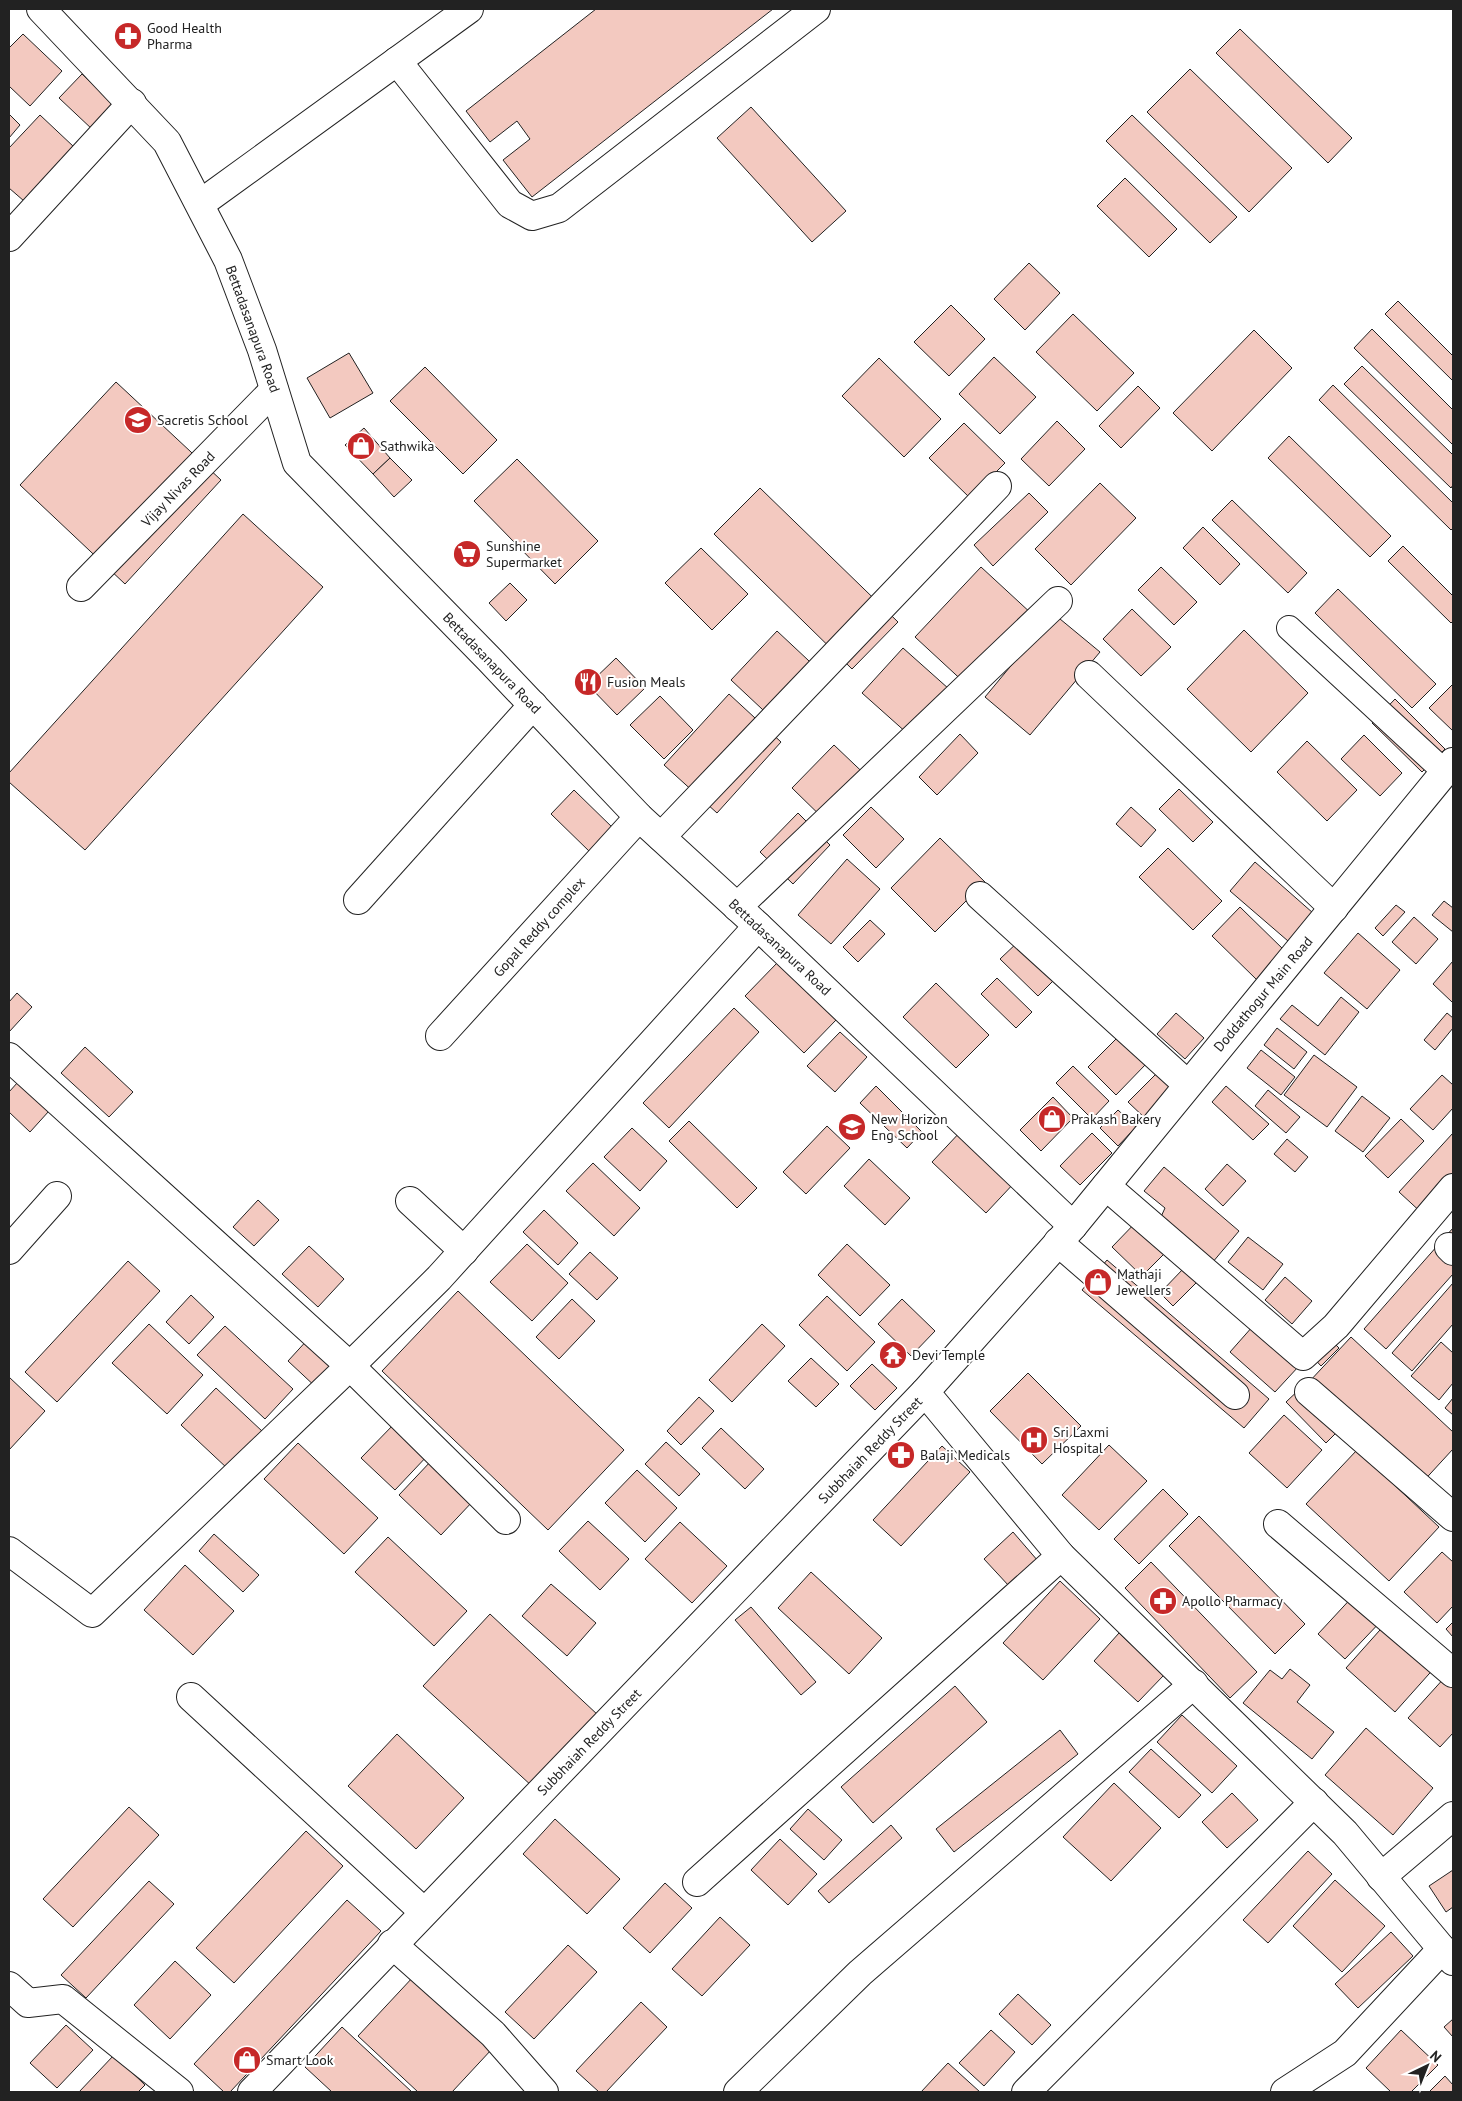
<svg xmlns="http://www.w3.org/2000/svg" width="1462" height="2101" font-family="'PT Sans',sans-serif">
	<style>
		.building { fill: #f3c9c0; stroke: #222 }
		.lines { fill: none; stroke-linecap: round; stroke-linejoin: round }
		.pedestrian-casing { stroke: #222; stroke-width: 26 }
		.minor-casing { stroke: #222; stroke-width: 30 }
		.tertiary-casing { stroke: #222; stroke-width: 30 }
		.pedestrian { stroke: #fff; stroke-width: 24 }
		.minor { stroke: #fff; stroke-width: 28 }
		.tertiary { stroke: #fff; stroke-width: 28 }
		.labels { text-anchor: middle; dominant-baseline: central; stroke-width: 4; stroke-linejoin: round; paint-order: stroke }
		.poi-label { font-size: 14px; fill: #222; stroke: #fff; text-anchor: start }
		.street-label { font-size: 14px; fill: #222; stroke: #fff }
	</style>
	<rect width="100%" height="100%" fill="#fff"/>
	<g class="building">
		<polygon points="596,9 773,9 532,197 503,160 530,139 517,121 490,142 466,111"/>
		<polygon points="1240,29 1352,138 1328,163 1216,53"/>
		<polygon points="23,34 62,71 30,106 9,86 9,48"/>
		<polygon points="1190,69 1292,168 1249,212 1147,112"/>
		<polygon points="82,74 116,106 93,130 59,98"/>
		<polygon points="751,107 846,211 812,242 717,138"/>
		<polygon points="9,114 20,125 9,138"/>
		<polygon points="40,115 74,147 24,201 9,188 9,148"/>
		<polygon points="1132,115 1237,217 1210,243 1106,141"/>
		<polygon points="1125,178 1177,229 1149,257 1097,206"/>
		<polygon points="1029,263 1060,293 1025,330 994,299"/>
		<polygon points="1398,301 1453,356 1453,381 1385,314"/>
		<polygon points="951,305 985,339 949,376 914,342"/>
		<polygon points="1073,314 1134,373 1097,411 1036,352"/>
		<polygon points="1372,329 1453,410 1453,445 1354,348"/>
		<polygon points="1254,330 1292,368 1212,451 1173,413"/>
		<polygon points="349,353 373,393 330,418 307,378"/>
		<polygon points="994,357 1036,397 1000,434 959,394"/>
		<polygon points="879,358 941,419 904,457 842,396"/>
		<polygon points="1362,366 1453,455 1453,485 1451,488 1344,384"/>
		<polygon points="425,367 497,440 463,474 390,401"/>
		<polygon points="116,382 221,480 125,584 20,485"/>
		<polygon points="1333,385 1453,503 1453,528 1451,530 1319,400"/>
		<polygon points="1138,386 1160,408 1121,448 1099,426"/>
		<polygon points="1057,421 1085,449 1049,486 1021,459"/>
		<polygon points="964,423 1005,463 970,498 929,458"/>
		<polygon points="364,428 390,458 373,474 345,445"/>
		<polygon points="1289,436 1391,536 1370,557 1268,458"/>
		<polygon points="390,458 412,480 394,497 373,474"/>
		<polygon points="517,459 598,541 555,584 474,501"/>
		<polygon points="1100,483 1136,518 1071,585 1035,549"/>
		<polygon points="760,488 898,622 852,669 714,534"/>
		<polygon points="1029,493 1048,512 993,566 974,545"/>
		<polygon points="1232,500 1307,573 1288,593 1212,520"/>
		<polygon points="243,514 323,587 85,850 9,782 9,773"/>
		<polygon points="1203,527 1240,564 1220,585 1183,548"/>
		<polygon points="1403,546 1453,596 1453,621 1451,623 1388,561"/>
		<polygon points="701,548 748,594 712,630 665,583"/>
		<polygon points="981,567 1033,615 968,686 915,637"/>
		<polygon points="1161,567 1197,602 1174,625 1138,590"/>
		<polygon points="510,583 527,600 506,621 489,603"/>
		<polygon points="1338,589 1436,684 1412,708 1315,613"/>
		<polygon points="1132,609 1171,647 1141,676 1103,639"/>
		<polygon points="1054,614 1100,652 1030,735 985,697"/>
		<polygon points="1244,630 1308,693 1251,752 1187,689"/>
		<polygon points="777,631 824,675 778,724 731,680"/>
		<polygon points="903,648 949,689 908,734 862,693"/>
		<polygon points="616,658 645,688 617,715 588,685"/>
		<polygon points="1453,684 1453,731 1429,708"/>
		<polygon points="729,694 781,742 717,813 664,765"/>
		<polygon points="660,696 693,730 664,759 630,725"/>
		<polygon points="1395,699 1445,749 1422,772 1372,723"/>
		<polygon points="960,734 978,753 937,795 919,777"/>
		<polygon points="1364,735 1402,773 1380,796 1341,759"/>
		<polygon points="1307,741 1357,790 1327,821 1277,772"/>
		<polygon points="834,745 876,785 833,828 792,788"/>
		<polygon points="1179,789 1213,822 1193,842 1159,809"/>
		<polygon points="574,790 615,830 591,853 551,814"/>
		<polygon points="871,807 904,839 876,868 843,835"/>
		<polygon points="1131,807 1156,830 1141,847 1116,824"/>
		<polygon points="798,813 830,845 793,884 760,852"/>
		<polygon points="940,838 985,882 935,932 891,888"/>
		<polygon points="1168,848 1222,901 1193,930 1139,877"/>
		<polygon points="847,859 880,889 831,944 798,915"/>
		<polygon points="1255,862 1313,913 1288,941 1230,891"/>
		<polygon points="1444,901 1453,908 1453,932 1432,915"/>
		<polygon points="1396,905 1405,912 1383,936 1375,928"/>
		<polygon points="1240,907 1286,952 1257,980 1212,936"/>
		<polygon points="1414,917 1438,939 1416,964 1392,942"/>
		<polygon points="870,920 885,934 858,962 843,947"/>
		<polygon points="1358,933 1400,970 1367,1009 1324,973"/>
		<polygon points="1019,941 1056,978 1038,996 1000,959"/>
		<polygon points="1453,961 1453,1000 1452,1002 1433,984"/>
		<polygon points="778,962 837,1019 804,1053 745,996"/>
		<polygon points="997,978 1032,1012 1016,1028 981,994"/>
		<polygon points="936,983 989,1035 956,1068 903,1017"/>
		<polygon points="17,993 32,1007 9,1032 9,1002"/>
		<polygon points="1341,997 1359,1012 1325,1055 1280,1019 1292,1005 1318,1026"/>
		<polygon points="734,1008 759,1032 669,1128 643,1103"/>
		<polygon points="1176,1013 1204,1038 1185,1059 1157,1034"/>
		<polygon points="1447,1013 1453,1018 1453,1028 1435,1050 1424,1040"/>
		<polygon points="1277,1028 1307,1052 1294,1069 1264,1045"/>
		<polygon points="840,1032 867,1057 835,1092 807,1066"/>
		<polygon points="1118,1037 1146,1064 1116,1095 1088,1067"/>
		<polygon points="85,1047 133,1092 109,1117 61,1073"/>
		<polygon points="1261,1050 1295,1077 1281,1095 1247,1068"/>
		<polygon points="1314,1055 1357,1087 1327,1127 1284,1095"/>
		<polygon points="1073,1066 1109,1101 1092,1119 1056,1083"/>
		<polygon points="1161,1069 1180,1087 1147,1120 1128,1102"/>
		<polygon points="1442,1075 1453,1085 1453,1108 1433,1130 1410,1109"/>
		<polygon points="18,1082 49,1111 30,1132 9,1112 9,1092"/>
		<polygon points="876,1086 922,1132 907,1148 860,1103"/>
		<polygon points="1226,1086 1269,1124 1253,1140 1212,1102"/>
		<polygon points="1268,1090 1300,1117 1286,1133 1255,1106"/>
		<polygon points="1362,1096 1390,1118 1363,1152 1335,1131"/>
		<polygon points="1053,1097 1073,1118 1041,1151 1020,1130"/>
		<polygon points="1118,1110 1136,1127 1118,1146 1100,1128"/>
		<polygon points="1401,1119 1424,1141 1388,1178 1365,1156"/>
		<polygon points="689,1121 757,1188 737,1208 669,1141"/>
		<polygon points="827,1126 850,1148 806,1194 783,1172"/>
		<polygon points="632,1128 667,1161 640,1191 604,1157"/>
		<polygon points="962,1130 1016,1181 986,1213 932,1162"/>
		<polygon points="1092,1133 1112,1153 1080,1185 1060,1166"/>
		<polygon points="1453,1133 1453,1183 1424,1215 1399,1192"/>
		<polygon points="1287,1139 1308,1157 1295,1172 1274,1154"/>
		<polygon points="869,1159 910,1198 885,1225 844,1186"/>
		<polygon points="593,1163 640,1208 614,1236 566,1191"/>
		<polygon points="1227,1164 1246,1181 1223,1206 1205,1189"/>
		<polygon points="1164,1167 1239,1231 1212,1263 1160,1219 1165,1208 1144,1191"/>
		<polygon points="258,1200 279,1220 254,1246 233,1227"/>
		<polygon points="544,1210 578,1243 558,1265 523,1232"/>
		<polygon points="1140,1218 1170,1248 1142,1276 1112,1247"/>
		<polygon points="1453,1228 1453,1274 1386,1349 1364,1329"/>
		<polygon points="1248,1237 1283,1264 1263,1290 1228,1262"/>
		<polygon points="527,1244 568,1283 532,1321 490,1282"/>
		<polygon points="847,1244 890,1285 860,1316 818,1275"/>
		<polygon points="309,1246 344,1279 318,1307 282,1274"/>
		<polygon points="590,1252 618,1278 597,1300 569,1274"/>
		<polygon points="1107,1260 1269,1399 1244,1428 1082,1290"/>
		<polygon points="128,1261 160,1291 57,1402 25,1372"/>
		<polygon points="1184,1268 1198,1281 1173,1306 1160,1293"/>
		<polygon points="1285,1277 1312,1301 1292,1324 1265,1300"/>
		<polygon points="1453,1283 1453,1324 1412,1371 1392,1353"/>
		<polygon points="458,1291 624,1450 548,1530 382,1371"/>
		<polygon points="191,1295 214,1317 189,1344 166,1322"/>
		<polygon points="827,1296 875,1342 847,1371 799,1325"/>
		<polygon points="572,1299 595,1321 559,1359 536,1337"/>
		<polygon points="902,1299 935,1331 911,1356 878,1324"/>
		<polygon points="149,1324 203,1375 167,1414 112,1363"/>
		<polygon points="762,1324 785,1346 732,1402 709,1380"/>
		<polygon points="225,1326 293,1389 265,1419 197,1355"/>
		<polygon points="1253,1326 1299,1366 1275,1392 1230,1352"/>
		<polygon points="310,1337 341,1365 318,1389 288,1361"/>
		<polygon points="1328,1337 1339,1348 1321,1366 1311,1355"/>
		<polygon points="1351,1337 1453,1432 1453,1449 1419,1486 1308,1383"/>
		<polygon points="1441,1342 1453,1353 1453,1383 1439,1400 1411,1376"/>
		<polygon points="811,1358 839,1384 816,1407 788,1381"/>
		<polygon points="872,1364 897,1388 875,1410 850,1386"/>
		<polygon points="1028,1373 1081,1426 1042,1464 990,1411"/>
		<polygon points="9,1377 45,1411 9,1450"/>
		<polygon points="1303,1386 1342,1427 1326,1443 1286,1402"/>
		<polygon points="216,1388 263,1432 228,1469 181,1425"/>
		<polygon points="699,1397 714,1411 681,1445 667,1431"/>
		<polygon points="1453,1398 1453,1415 1445,1408"/>
		<polygon points="1284,1415 1322,1450 1287,1488 1249,1453"/>
		<polygon points="396,1422 429,1454 395,1490 361,1458"/>
		<polygon points="721,1428 764,1469 745,1489 702,1448"/>
		<polygon points="666,1442 700,1474 679,1496 645,1464"/>
		<polygon points="298,1443 378,1518 344,1554 264,1479"/>
		<polygon points="1109,1445 1147,1481 1099,1530 1062,1495"/>
		<polygon points="942,1446 970,1472 901,1546 873,1520"/>
		<polygon points="1357,1450 1439,1527 1389,1581 1306,1504"/>
		<polygon points="432,1460 474,1500 441,1535 399,1495"/>
		<polygon points="637,1470 677,1508 645,1542 605,1503"/>
		<polygon points="1163,1489 1188,1514 1139,1564 1114,1539"/>
		<polygon points="1199,1516 1305,1624 1275,1654 1169,1546"/>
		<polygon points="588,1521 629,1559 600,1590 559,1551"/>
		<polygon points="680,1522 727,1566 692,1603 645,1559"/>
		<polygon points="1013,1532 1038,1561 1009,1586 984,1559"/>
		<polygon points="214,1534 259,1575 243,1592 199,1551"/>
		<polygon points="388,1537 467,1611 434,1646 355,1572"/>
		<polygon points="1442,1552 1453,1562 1453,1606 1437,1623 1404,1592"/>
		<polygon points="1151,1562 1257,1672 1230,1698 1125,1588"/>
		<polygon points="185,1565 234,1611 193,1655 144,1610"/>
		<polygon points="811,1572 882,1638 849,1674 778,1608"/>
		<polygon points="1060,1581 1100,1619 1043,1680 1003,1643"/>
		<polygon points="551,1584 596,1623 567,1656 522,1616"/>
		<polygon points="1356,1593 1384,1618 1345,1659 1318,1634"/>
		<polygon points="751,1607 816,1682 801,1695 735,1620"/>
		<polygon points="490,1614 599,1716 533,1787 423,1686"/>
		<polygon points="1388,1621 1437,1665 1395,1712 1346,1668"/>
		<polygon points="1453,1622 1453,1637 1446,1629"/>
		<polygon points="1119,1633 1164,1675 1138,1702 1094,1661"/>
		<polygon points="1290,1669 1310,1685 1297,1702 1334,1732 1312,1759 1243,1703 1270,1670 1282,1679"/>
		<polygon points="1446,1676 1453,1682 1453,1733 1440,1747 1408,1718"/>
		<polygon points="955,1686 987,1722 873,1823 841,1787"/>
		<polygon points="1182,1715 1237,1766 1212,1793 1157,1742"/>
		<polygon points="1366,1728 1433,1788 1393,1835 1325,1775"/>
		<polygon points="1060,1730 1078,1754 954,1852 936,1829"/>
		<polygon points="397,1734 464,1798 416,1849 348,1786"/>
		<polygon points="1151,1749 1201,1795 1179,1818 1129,1772"/>
		<polygon points="1114,1783 1161,1828 1111,1881 1063,1837"/>
		<polygon points="1232,1793 1258,1820 1227,1848 1202,1822"/>
		<polygon points="129,1807 159,1835 73,1927 43,1899"/>
		<polygon points="808,1809 842,1840 824,1860 790,1829"/>
		<polygon points="555,1819 620,1879 587,1914 523,1854"/>
		<polygon points="891,1825 902,1838 829,1903 818,1891"/>
		<polygon points="306,1831 343,1866 234,1983 196,1948"/>
		<polygon points="780,1839 817,1874 788,1905 751,1870"/>
		<polygon points="1308,1851 1332,1874 1268,1943 1243,1920"/>
		<polygon points="1453,1870 1453,1907 1446,1912 1429,1886"/>
		<polygon points="1335,1880 1385,1926 1342,1972 1293,1926"/>
		<polygon points="149,1881 174,1904 86,1998 61,1975"/>
		<polygon points="665,1883 692,1908 650,1953 623,1928"/>
		<polygon points="347,1900 381,1931 230,2092 224,2092 194,2064"/>
		<polygon points="720,1917 750,1945 702,1996 672,1969"/>
		<polygon points="1391,1932 1413,1956 1358,2008 1335,1984"/>
		<polygon points="568,1945 597,1972 534,2039 505,2012"/>
		<polygon points="175,1961 211,1995 170,2039 134,2005"/>
		<polygon points="414,1976 492,2049 452,2092 418,2092 358,2036"/>
		<polygon points="1018,1994 1051,2025 1032,2045 999,2014"/>
		<polygon points="641,2002 667,2027 606,2092 599,2092 576,2071"/>
		<polygon points="1453,2019 1453,2037 1444,2027"/>
		<polygon points="66,2025 93,2050 57,2088 30,2063"/>
		<polygon points="342,2027 412,2092 332,2092 305,2067"/>
		<polygon points="991,2030 1015,2052 984,2086 959,2063"/>
		<polygon points="1401,2030 1438,2065 1411,2092 1391,2092 1366,2068"/>
		<polygon points="114,2055 145,2085 138,2092 79,2092"/>
		<polygon points="948,2063 980,2092 921,2092"/>
		<polygon points="1445,2076 1453,2085 1453,2092 1429,2092"/>
	</g>
	<g class="lines">
		<defs>
			<polyline id="pedestrian" points="1289,628 1445,772"/>
			<g id="minor">
				<polyline points="397,61 510,204 532,216 559,208 816,9"/>
				<polyline points="200,204 469,9"/>
				<polyline points="9,237 132,103"/>
				<polyline points="81,587 274,390"/>
				<polyline points="1089,675 1334,908"/>
				<polyline points="661,837 997,486"/>
				<polyline points="980,896 1187,1084"/>
				<polyline points="358,900 533,705"/>
				<polyline points="737,907 1058,601"/>
				<polyline points="440,1036 639,817"/>
				<polyline points="9,1057 350,1366 506,1520"/>
				<polyline points="1106,1186 1303,1356 1336,1326 1453,1188"/>
				<polyline points="410,1201 464,1251"/>
				<polyline points="1073,1226 925,1392 1061,1556 1345,1833 1442,1949 1453,1961"/>
				<polyline points="1058,1242 1235,1395"/>
				<polyline points="1449,1247 1453,1251"/>
				<polyline points="9,1250 57,1196"/>
				<polyline points="1309,1392 1453,1517"/>
				<polyline points="1278,1524 1453,1673"/>
				<polyline points="9,1551 92,1613 350,1366 439,1278 758,926"/>
				<polyline points="191,1697 424,1912"/>
				<polyline points="1381,1877 1453,1816"/>
				<polyline points="697,1882 1061,1556"/>
				<polyline points="392,1944 493,2034 544,2092"/>
				<polyline points="9,1986 28,2003 63,1999 179,2092"/>
				<polyline points="252,2092 925,1392"/>
				<polyline points="738,2092 860,1973 1194,1684"/>
				<polyline points="1026,2092 1314,1802"/>
				<polyline points="1285,2092 1345,2053 1442,1949"/>
			</g>
			<polyline id="tertiary" points="41,9 167,142 228,260 262,350 297,463 489,659 639,817 758,926 1073,1226 1453,762"/>
		</defs>
		<use href="#pedestrian" class="pedestrian-casing"/>
		<use href="#minor" class="minor-casing"/>
		<use href="#tertiary" class="tertiary-casing"/>
		<use href="#pedestrian" class="pedestrian"/>
		<use href="#minor" class="minor"/>
		<use href="#tertiary" class="tertiary"/>
	</g>
	<defs>
		<symbol id="pharmacy-disc" viewBox="-11 -11 22 22"><circle r="9.5" fill="#c62828" stroke="#fff"/><path d="M-2-6h4v4h4v4h-4v4h-4v-4h-4v-4h4Z" fill="#fff"/></symbol>
		<symbol id="school-disc" viewBox="-11 -11 22 22"><circle r="9.5" fill="#c62828" stroke="#fff"/><path d="M0-5L7-2L0 1L-7-2ZM-4 1L0 2.5L4 1V4Q0 6-4 4Z" fill="#fff"/></symbol>
		<symbol id="shop-disc" viewBox="-11 -11 22 22"><circle r="9.5" fill="#c62828" stroke="#fff"/><path d="M-5-2.5h2.3a2.7 3.5 0 0 1 5.4 0H5L5.5 6h-11ZM-1.5-2.5h3a1.5 2.3 0 0 0-3 0Z" fill="#fff"/></symbol>
		<symbol id="supermarket-disc" viewBox="-11 -11 22 22"><circle r="9.5" fill="#c62828" stroke="#fff"/><path d="M-6-5.5h2.5l.6 2H6L4.5 2H-2.5L-4.4-4H-6ZM-1.5 3.2a1.3 1.3 0 1 0 .1 0ZM3 3.2a1.3 1.3 0 1 0 .1 0Z" fill="#fff"/></symbol>
		<symbol id="restaurant-disc" viewBox="-11 -11 22 22"><circle r="9.5" fill="#c62828" stroke="#fff"/><path d="M-5-6h1v4h1v-4h1v4h1v-4h1v5L-1.5 .5V6h-2V.5L-5-1ZM5-6V6H3V1.5H1.5Q1.5-4 5-6Z" fill="#fff"/></symbol>
		<symbol id="temple-disc" viewBox="-11 -11 22 22"><circle r="9.5" fill="#c62828" stroke="#fff"/><path d="M0-6L5-2H3V0L6.5 2.5H4V6H1.5V3h-3V6H-4V2.5H-6.5L-3 0V-2H-5Z" fill="#fff"/></symbol>
		<symbol id="hospital-disc" viewBox="-11 -11 22 22"><circle r="9.5" fill="#c62828" stroke="#fff"/><path d="M-5-5h3v3.5h4V-5h3V5h-3V1.5h-4V5h-3Z" fill="#fff"/></symbol>
	</defs>
	<g fill-rule="evenodd">
		<use href="#pharmacy-disc" x="112" y="20" width="32" height="32"/>
		<use href="#school-disc" x="122" y="404" width="32" height="32"/>
		<use href="#shop-disc" x="345" y="430" width="32" height="32"/>
		<use href="#supermarket-disc" x="451" y="538" width="32" height="32"/>
		<use href="#restaurant-disc" x="572" y="666" width="32" height="32"/>
		<use href="#shop-disc" x="1036" y="1103" width="32" height="32"/>
		<use href="#school-disc" x="836" y="1111" width="32" height="32"/>
		<use href="#shop-disc" x="1082" y="1266" width="32" height="32"/>
		<use href="#temple-disc" x="877" y="1339" width="32" height="32"/>
		<use href="#hospital-disc" x="1018" y="1424" width="32" height="32"/>
		<use href="#pharmacy-disc" x="885" y="1439" width="32" height="32"/>
		<use href="#pharmacy-disc" x="1147" y="1585" width="32" height="32"/>
		<use href="#shop-disc" x="231" y="2044" width="32" height="32"/>
	</g>
	<g class="labels">
		<g class="poi-label">
			<text x="147" y="28">Good Health<tspan x="147" dy="16">Pharma</tspan></text>
			<text x="157" y="420">Sacretis School</text>
			<text x="380" y="446">Sathwika</text>
			<text x="486" y="546">Sunshine<tspan x="486" dy="16">Supermarket</tspan></text>
			<text x="607" y="682">Fusion Meals</text>
			<text x="871" y="1119">New Horizon<tspan x="871" dy="16">Eng School</tspan></text>
			<text x="1071" y="1119">Prakash Bakery</text>
			<text x="1117" y="1274">Mathaji<tspan x="1117" dy="16">Jewellers</tspan></text>
			<text x="912" y="1355">Devi Temple</text>
			<text x="1053" y="1432">Sri Laxmi<tspan x="1053" dy="16">Hospital</tspan></text>
			<text x="920" y="1455">Balaji Medicals</text>
			<text x="1182" y="1601">Apollo Pharmacy</text>
			<text x="266" y="2060">Smart Look</text>
		</g>
		<g class="street-label">
			<text transform="translate(253 329) rotate(70)">Bettadasanapura Road</text>
			<text transform="translate(178 489) rotate(-46)">Vijay Nivas Road</text>
			<text transform="translate(492 663) rotate(46)">Bettadasanapura Road</text>
			<text transform="translate(539 927) rotate(-48)">Gopal Reddy complex</text>
			<text transform="translate(780 947) rotate(43)">Bettadasanapura Road</text>
			<text transform="translate(1263 994) rotate(-50)">Doddathogur Main Road</text>
			<text transform="translate(870 1450) rotate(-46)">Subbhaiah Reddy Street</text>
			<text transform="translate(589 1742) rotate(-46)">Subbhaiah Reddy Street</text>
		</g>
	</g>
	<rect width="1462" height="2101" fill="none" stroke="#222222" stroke-width="20"/>
	<g transform="translate(1427 2066) rotate(43)" stroke="#ffffff" stroke-width="4" paint-order="stroke">
	<path d="M0-4L9 19L0 12L-9 19Z" fill="#222222"/>
	<text y="-8" font-size="14" font-weight="bold" text-anchor="middle" fill="#222222">N</text>
	</g>
</svg>
